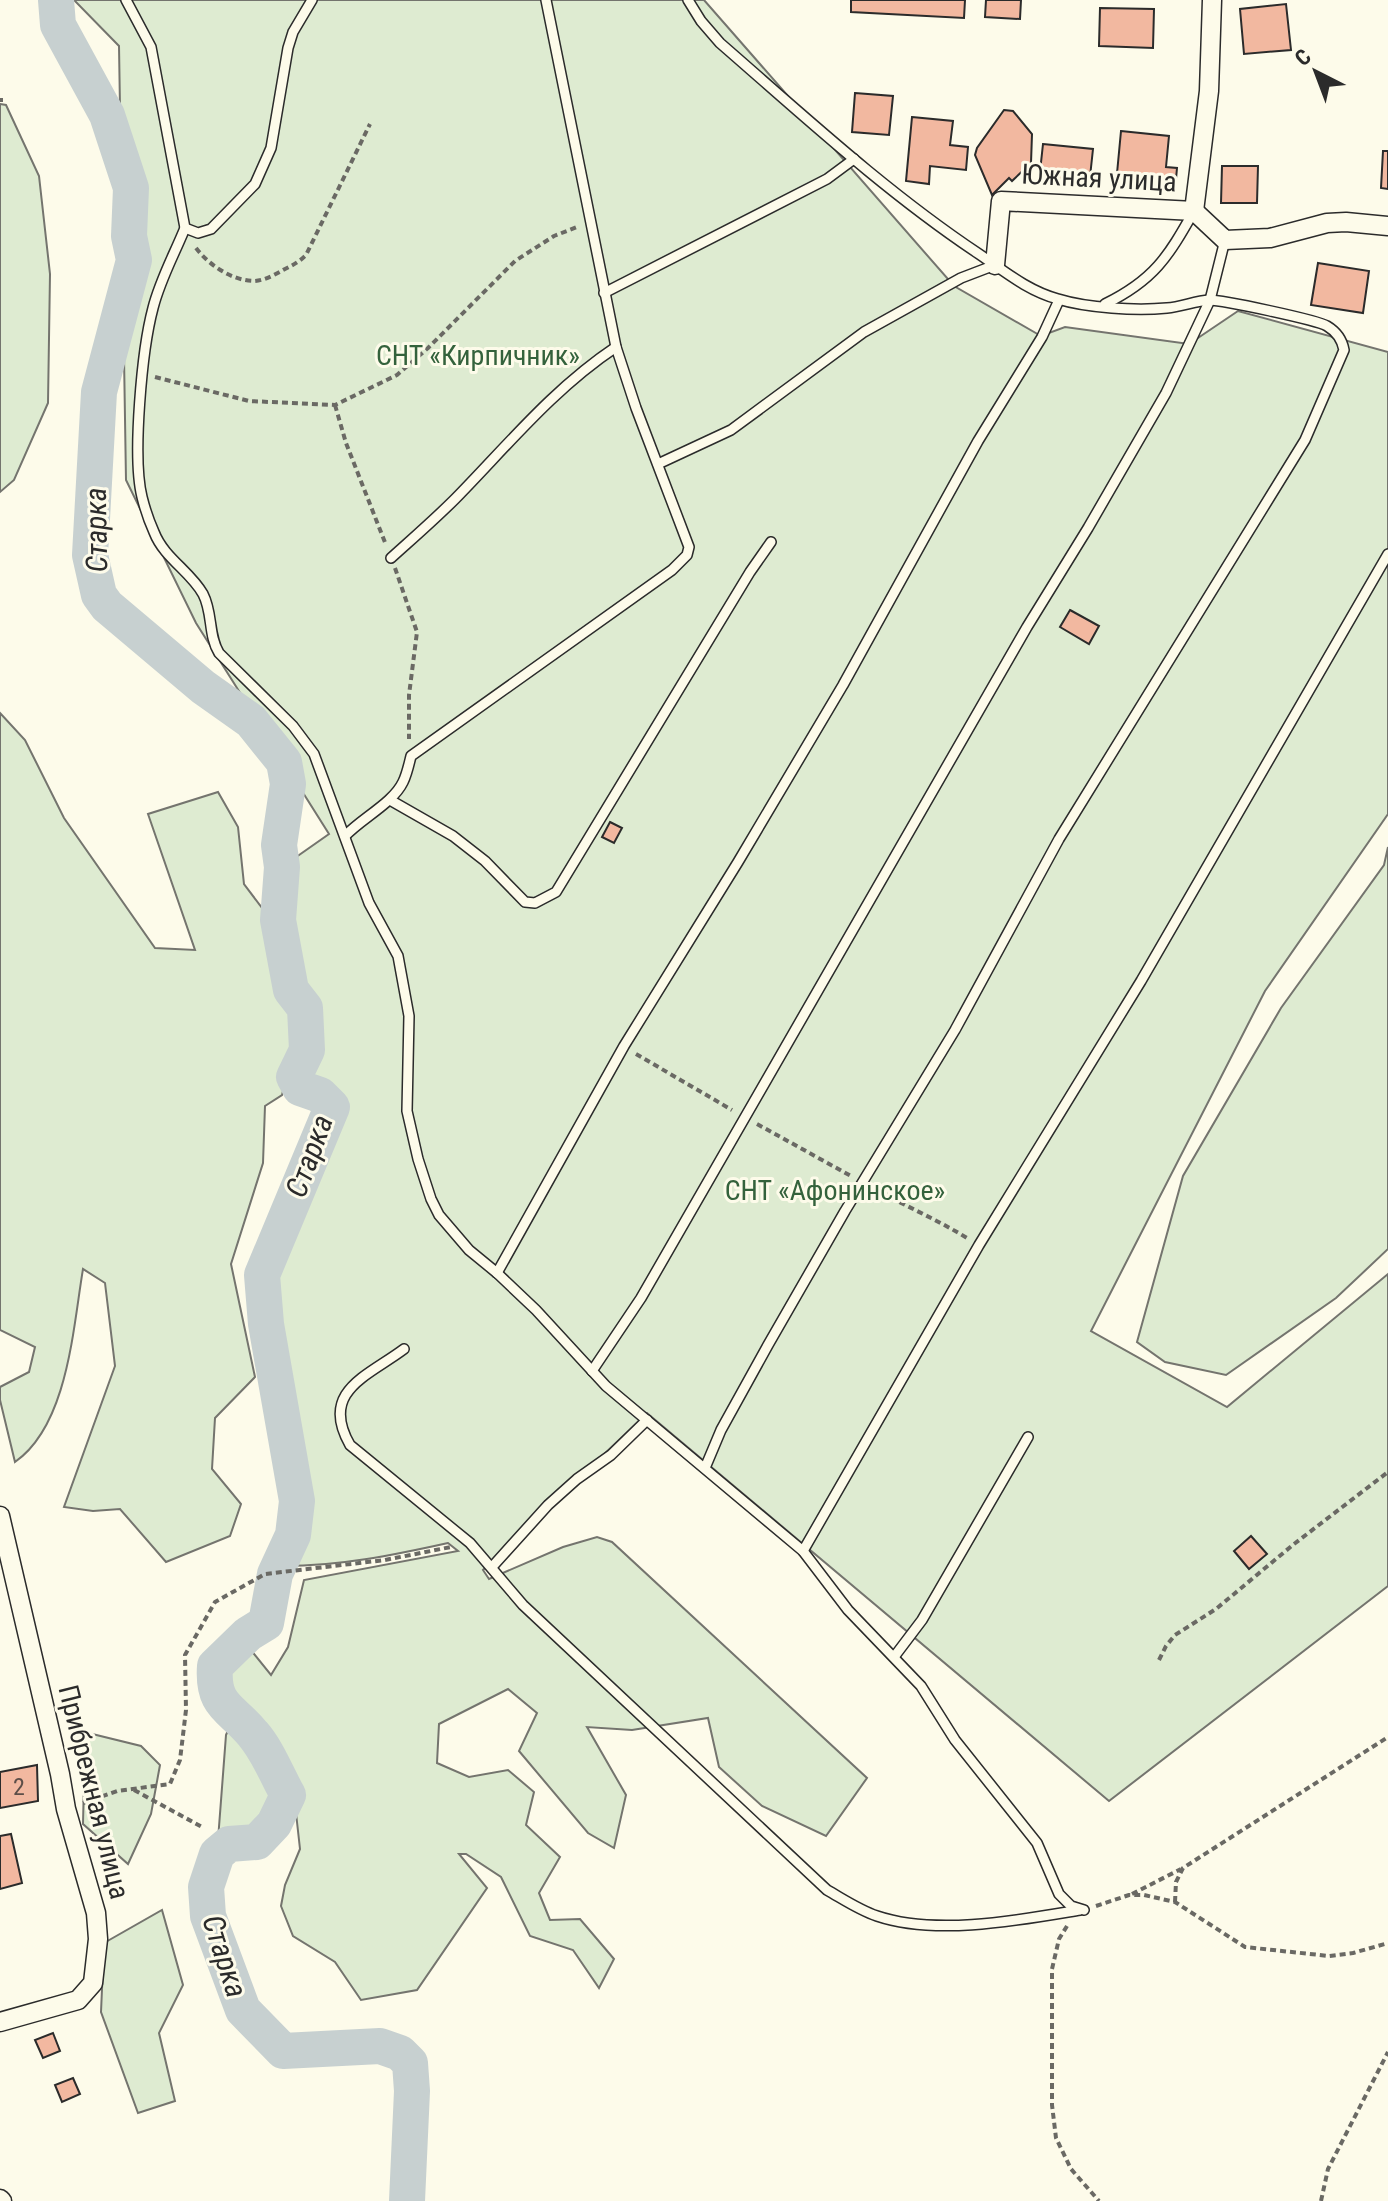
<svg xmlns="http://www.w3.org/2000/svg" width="1388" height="2201" font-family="'Roboto Condensed',sans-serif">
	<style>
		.green { fill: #deebd1; stroke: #74746e; stroke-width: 2 }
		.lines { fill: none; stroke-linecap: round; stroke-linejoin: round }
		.river { stroke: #c7d0d0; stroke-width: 36 }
		.building { fill: #f2b8a0; stroke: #2b2b2b; stroke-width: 2 }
		.lane-casing { stroke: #2b2b2b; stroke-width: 12 }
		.street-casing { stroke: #2b2b2b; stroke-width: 21 }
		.path { stroke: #6a6964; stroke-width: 4; stroke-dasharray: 6 4; stroke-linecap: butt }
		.lane { stroke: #fdfbea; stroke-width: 9 }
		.street { stroke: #fdfbea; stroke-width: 18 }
		.labels { text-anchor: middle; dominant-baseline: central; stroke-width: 6; stroke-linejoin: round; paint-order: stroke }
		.number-label { font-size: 24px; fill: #5d4e48 }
		.street-label { font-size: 28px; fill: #2b2b2b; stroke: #fdfbea }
		.park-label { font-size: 28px; fill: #34623c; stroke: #fdfbea }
		.water-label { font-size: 30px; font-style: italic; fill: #2b2b2b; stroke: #fdfbea }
	</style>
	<rect width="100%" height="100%" fill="#fdfbea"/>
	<g class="green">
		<path d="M74,0H704L954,286L1041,336L1065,327L1189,344L1238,311L1388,352V814L1265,991L1091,1331L1227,1407L1388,1274V1586L1109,1801L647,1413L483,1570L489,1579L563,1547L597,1537L612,1542L867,1778L826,1836L762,1806L719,1767L708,1718L632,1730L587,1727L626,1795L614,1848L588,1833L519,1751L537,1713L508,1689L439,1724L437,1763L469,1777L508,1770L534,1792L526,1825L560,1857L539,1893L550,1920L580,1919L614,1959L599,1988L573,1950L530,1936L501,1877L466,1854H459L487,1888L417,1990L361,2000L335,1962L293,1936L281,1906L285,1885L300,1849L294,1795L256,1723L226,1702L218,1687L219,1669L246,1644L271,1675L288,1647L304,1580L458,1551L448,1543C394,1555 340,1566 284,1566L298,1536L306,1504L294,1435L285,1429L266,1324L262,1275L332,1107L320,1095L300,1088L294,1077L307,1050L305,1008L291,990L278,920L282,867L329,834L196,623L126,480L119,46Z"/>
		<polygon points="0,104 6,105 39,176 50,274 48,403 14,480 0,492"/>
		<path d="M0,713L25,740L64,818L155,948L195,950L148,814L218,792L238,827L244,884L265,912L281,996L295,1007L294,1048L282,1095L265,1106L263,1163L231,1264L255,1377L215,1418L212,1469L241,1504L230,1536L166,1562L120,1509L93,1511L64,1507L115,1366L105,1283L83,1269C73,1328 68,1425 15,1462L0,1400V1387L29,1372L35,1347L0,1330Z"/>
		<polygon points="1388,847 1388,1249 1336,1298 1226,1375 1165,1362 1137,1342 1183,1176 1281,1008 1384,865"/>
		<polygon points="231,1723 253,1737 286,1795 269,1824 255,1840 218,1840 226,1735"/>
		<polygon points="72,1729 141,1746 160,1765 151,1814 128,1864 83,1824 84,1781"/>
		<polygon points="162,1910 183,1985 159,2033 175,2101 138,2113 101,2012 104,1943"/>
	</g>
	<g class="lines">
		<path class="river" d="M56,0L58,25L107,115L131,188L129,236L134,260L99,392L90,555L99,595L107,606L203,687L251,721L284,762L288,784L279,845L282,867L278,920L291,990L305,1008L307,1050L294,1077L300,1088L320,1095L332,1107L262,1275L266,1324L297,1501L293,1535L275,1574L266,1623L248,1634L215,1666C212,1707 231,1707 253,1734C268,1751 277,1776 288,1795L274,1824L257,1842L229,1844L217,1854L206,1887L208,1916L243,2010L283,2051L380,2046L400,2053L410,2063L412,2091L407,2201"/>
	</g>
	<g class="building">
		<polygon points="851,0 965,0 964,18 851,12"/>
		<polygon points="986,0 1021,0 1020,19 985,17"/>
		<polygon points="1286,4 1291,50 1244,54 1240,9"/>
		<polygon points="1100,8 1154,9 1153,48 1099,46"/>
		<polygon points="855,93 893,96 889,135 852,132"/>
		<polygon points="1004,110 1013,111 1032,134 1031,163 1012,181 1009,178 992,195 975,155 977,148"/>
		<polygon points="912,117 953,121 950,145 968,147 966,170 930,166 929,184 906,181"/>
		<polygon points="1121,131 1169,136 1166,167 1177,168 1175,190 1116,184"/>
		<polygon points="1043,144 1093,149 1089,186 1039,181"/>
		<polygon points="1383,151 1388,151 1388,189 1381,188"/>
		<polygon points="1222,166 1258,166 1257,203 1221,203"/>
		<polygon points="1318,263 1369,271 1363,313 1311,305"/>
		<polygon points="1070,610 1099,626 1089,644 1060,627"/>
		<polygon points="610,822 622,828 614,843 602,837"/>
		<polygon points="1251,1536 1267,1554 1249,1569 1234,1551"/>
		<polygon points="37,1765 38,1801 0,1808 0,1772"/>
		<polygon points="11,1834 22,1883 0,1889 0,1836"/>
		<polygon points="53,2033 60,2051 43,2058 35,2040"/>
		<polygon points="73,2078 80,2094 62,2102 55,2085"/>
	</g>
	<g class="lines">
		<defs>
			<g id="lane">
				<polyline points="126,0 151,47 185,228 198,233 211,229 255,184 271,148 288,48 293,32 312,0"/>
				<path d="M688,0L701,21L720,43C804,116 886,192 979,254C1004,271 1028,291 1058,299C1087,308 1136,311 1167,308C1181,307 1195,301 1209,300C1223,300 1317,320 1327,326C1337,332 1342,339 1344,350L1305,440L1059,839L955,1030L845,1211L768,1345L721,1430L705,1468"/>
				<path d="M185,228C174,255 160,280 153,308C142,349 132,457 142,497C145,509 149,521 154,532C164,558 190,571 203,594C213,613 208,635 219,653L293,726L314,754L369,903L398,956L409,1016L407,1111L418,1159L431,1199L439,1215L469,1250L497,1273L536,1310L606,1386L803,1551L848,1610L921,1686L955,1740L1037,1843L1059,1894L1071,1906L1084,1910"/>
				<polyline points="604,293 827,179 854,159"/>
				<path d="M1105,304C1154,280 1168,257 1194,211"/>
				<polyline points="658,464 731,430 864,332 961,278 995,265"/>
				<path d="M391,558C412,539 434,520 455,499C507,446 553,389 616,347"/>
				<polyline points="390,800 453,836 485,861 525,902 535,903 556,892 750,572 771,542"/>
				<path d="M345,836C362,818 393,803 403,782C407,774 409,764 411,756L672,570L687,555L689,547L636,408L616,347L546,0"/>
				<polyline points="497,1273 624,1046 738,862 843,685 978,441 1042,337 1059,300"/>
				<path d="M404,1349C368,1376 319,1391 350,1445L470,1543L523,1605L827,1890C843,1899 859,1910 877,1916C936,1936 1020,1920 1080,1910"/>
				<polyline points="592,1371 641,1298 1027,627 1088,528 1166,393 1210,300 1225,240"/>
				<polyline points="803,1551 979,1245 1141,981 1388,554"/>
				<polyline points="492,1567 548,1505 577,1479 611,1455 647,1420"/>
				<polyline points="894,1657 922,1620 1028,1437"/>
			</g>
			<g id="street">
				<polyline points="1194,211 1209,91 1212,0"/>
				<polyline points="995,265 1001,201 1194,211 1225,240 1270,238 1327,223 1346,222 1388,226"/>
				<polyline points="0,1516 60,1774 66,1809 96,1913 98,1939 93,1983 78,2000 0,2022"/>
				<polyline points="0,2199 2,2201"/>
			</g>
		</defs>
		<use href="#lane" class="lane-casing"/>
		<use href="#street" class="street-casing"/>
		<g class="path">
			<polyline points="0,100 3,100"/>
			<path d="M196,248C209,265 232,281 255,281C266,280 276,274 285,269C293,265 299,262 306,255L370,124"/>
			<polyline points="155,377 249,401 335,405 397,375 428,348 515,261 554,236 577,227"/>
			<polyline points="335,405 346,443 386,545"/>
			<polyline points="395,568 417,632 409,695 409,739"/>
			<polyline points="636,1054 732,1110"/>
			<polyline points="757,1124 851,1176"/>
			<path d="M873,1188C905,1206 936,1219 967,1238"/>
			<polyline points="1159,1660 1166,1646 1175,1635 1216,1609 1294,1544 1388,1472"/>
			<polyline points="134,1790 204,1828"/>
			<polyline points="83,1803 117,1791 170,1784 180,1760 186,1710 185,1655 215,1602 265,1574 385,1560 451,1547"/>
			<polyline points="1132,1894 1181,1869"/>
			<polyline points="1175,1902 1176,1882 1183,1868 1388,1737"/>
			<polyline points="1096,1906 1129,1895 1144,1895 1175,1902 1245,1947 1329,1956 1353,1953 1388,1943"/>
			<polyline points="1067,1926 1059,1939 1052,1969 1052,2105 1056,2138 1071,2169 1099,2201"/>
			<polyline points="1321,2201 1328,2169 1388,2052"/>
		</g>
		<use href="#lane" class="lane"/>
		<use href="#street" class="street"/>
	</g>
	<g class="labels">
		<g class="number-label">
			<text x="19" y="1787">2</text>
		</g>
		<g class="street-label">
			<text transform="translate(1099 178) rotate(3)">Южная улица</text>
			<text transform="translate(94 1792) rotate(76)">Прибрежная улица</text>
		</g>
		<g class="park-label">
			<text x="478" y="355">СНТ «Кирпичник»</text>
			<text x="835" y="1190">СНТ «Афонинское»</text>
		</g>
		<g class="water-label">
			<text transform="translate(96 530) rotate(-91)">Старка</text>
			<text transform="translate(309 1156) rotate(-70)">Старка</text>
			<text transform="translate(225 1956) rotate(72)">Старка</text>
		</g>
	</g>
	<g transform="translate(1316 72) rotate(318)" stroke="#fdfbea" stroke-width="6" paint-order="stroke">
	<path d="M0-6L14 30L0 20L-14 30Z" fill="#2b2b2b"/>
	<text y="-12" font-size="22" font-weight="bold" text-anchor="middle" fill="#2b2b2b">С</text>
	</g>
</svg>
